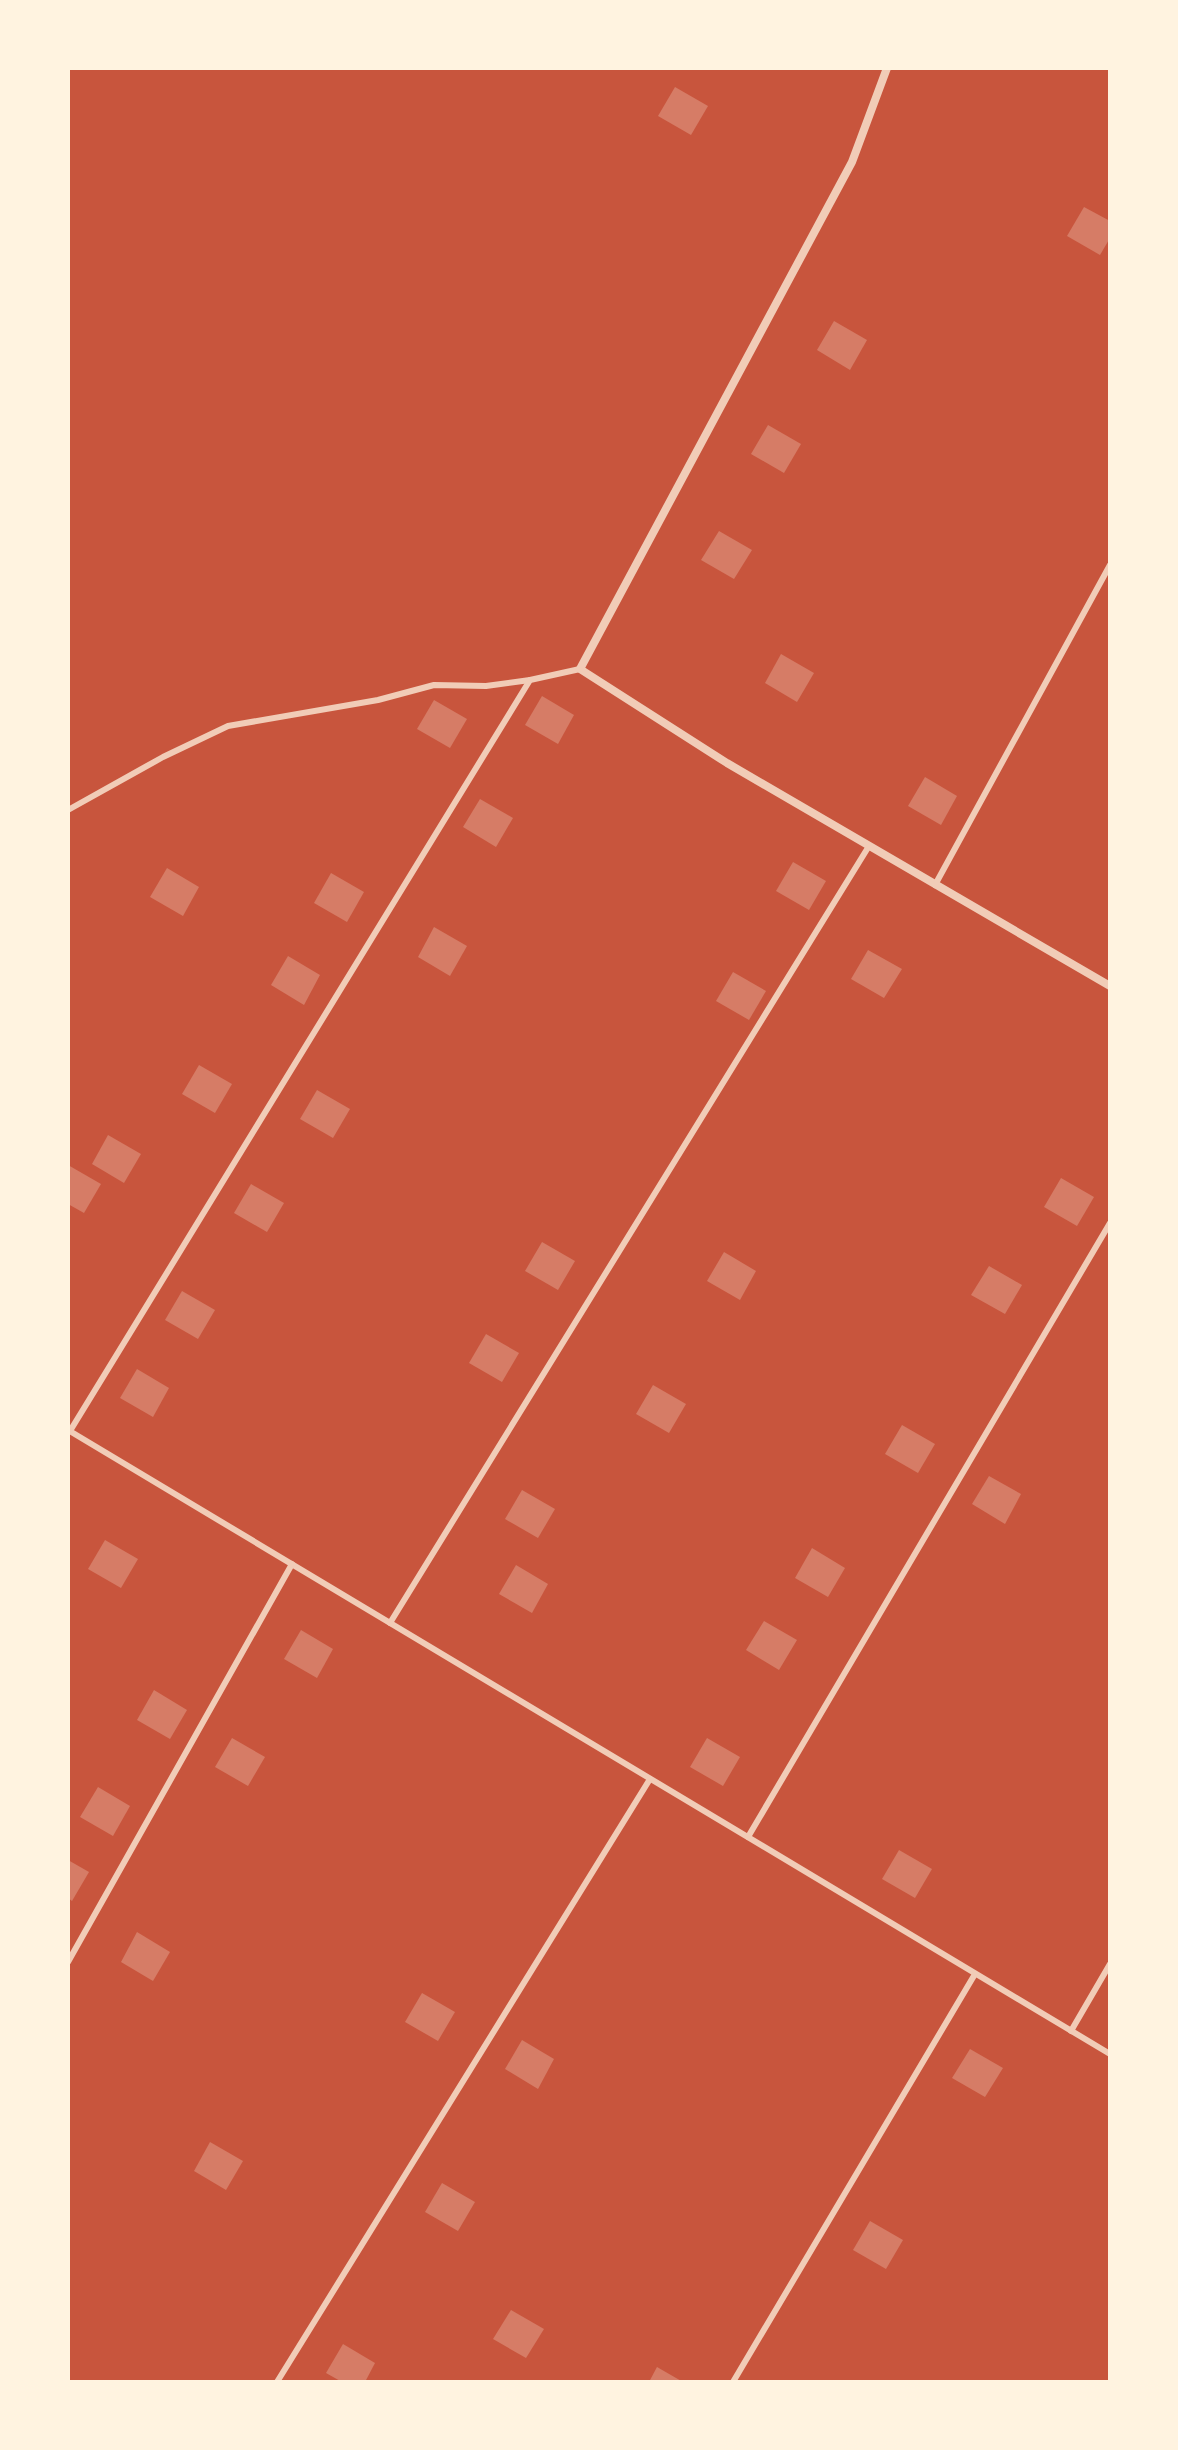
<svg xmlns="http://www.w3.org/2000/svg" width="1178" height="2450" font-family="'Open Sans',sans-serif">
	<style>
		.building { fill: #d67c66 }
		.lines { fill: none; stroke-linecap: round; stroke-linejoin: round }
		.service { stroke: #f1ccb7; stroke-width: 6 }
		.minor { stroke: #f1ccb7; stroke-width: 8 }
	</style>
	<rect width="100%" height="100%" fill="#c8553d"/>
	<g class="building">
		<polygon points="675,87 708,106 691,135 658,116"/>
		<polygon points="1084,207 1110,221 1110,238 1100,255 1067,236"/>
		<polygon points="834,321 867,340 850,370 817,350"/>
		<polygon points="768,425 801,444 784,473 751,454"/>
		<polygon points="719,531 752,550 734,579 701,560"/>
		<polygon points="781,654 814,673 797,702 765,683"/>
		<polygon points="542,696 574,715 558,744 525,725"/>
		<polygon points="434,700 467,719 450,748 417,729"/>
		<polygon points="925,777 957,796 941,825 908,806"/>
		<polygon points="480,799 513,818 496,847 463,827"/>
		<polygon points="793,862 826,881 809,910 776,891"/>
		<polygon points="167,868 199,887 183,916 150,897"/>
		<polygon points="331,873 364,892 347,922 314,903"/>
		<polygon points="434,927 467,946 450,976 418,957"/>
		<polygon points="868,950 902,969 884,998 851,979"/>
		<polygon points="288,956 320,975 304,1005 271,985"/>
		<polygon points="733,972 766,991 749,1020 716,1001"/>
		<polygon points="199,1065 232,1084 215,1113 182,1094"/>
		<polygon points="317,1090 350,1109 333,1138 300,1119"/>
		<polygon points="108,1135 141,1154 124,1183 92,1164"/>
		<polygon points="68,1165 101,1184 84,1213 68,1204"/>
		<polygon points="1061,1178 1094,1197 1077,1226 1044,1207"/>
		<polygon points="251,1184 284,1203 267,1232 234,1213"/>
		<polygon points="542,1242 575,1261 558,1290 525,1271"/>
		<polygon points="724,1252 756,1271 740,1300 707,1281"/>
		<polygon points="989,1266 1022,1285 1005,1314 971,1295"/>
		<polygon points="182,1291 215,1310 198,1339 165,1320"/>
		<polygon points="486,1334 519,1353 502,1382 469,1363"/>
		<polygon points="137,1369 169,1388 153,1417 120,1398"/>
		<polygon points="653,1385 686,1404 669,1433 636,1414"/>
		<polygon points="902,1425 935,1444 918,1473 885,1454"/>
		<polygon points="989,1476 1021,1494 1005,1524 972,1504"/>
		<polygon points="522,1490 555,1509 538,1538 505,1519"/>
		<polygon points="105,1540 138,1559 121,1588 88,1569"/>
		<polygon points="812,1548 845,1568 828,1597 795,1578"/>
		<polygon points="516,1565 548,1584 532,1613 499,1594"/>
		<polygon points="764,1621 797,1640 779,1670 746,1650"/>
		<polygon points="301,1630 333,1649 317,1678 284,1659"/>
		<polygon points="154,1690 187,1710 170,1739 137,1720"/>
		<polygon points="232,1738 265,1757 248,1786 215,1767"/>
		<polygon points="707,1738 740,1757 723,1786 690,1767"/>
		<polygon points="98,1787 130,1806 113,1836 80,1817"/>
		<polygon points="899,1850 932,1869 915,1898 882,1879"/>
		<polygon points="68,1860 89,1872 72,1901 68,1898"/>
		<polygon points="137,1932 170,1952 153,1981 121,1962"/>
		<polygon points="422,1993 455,2012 438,2041 405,2022"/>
		<polygon points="522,2040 554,2059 538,2089 505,2069"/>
		<polygon points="970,2049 1003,2068 985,2097 952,2078"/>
		<polygon points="210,2142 243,2161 226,2190 194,2171"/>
		<polygon points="442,2183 475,2202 458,2231 425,2212"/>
		<polygon points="870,2221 903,2240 886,2269 853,2250"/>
		<polygon points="511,2310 544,2329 526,2358 493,2339"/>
		<polygon points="343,2344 375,2363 365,2382 342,2382 326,2373"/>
		<polygon points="657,2367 683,2382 649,2382"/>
	</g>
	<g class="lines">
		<g class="service">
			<polyline points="68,810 163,757 228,726 378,700 434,685 486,686 530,680"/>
			<polyline points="935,885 1110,565"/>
			<polyline points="68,1430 1110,2054"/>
			<polyline points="70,1431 530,680 580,669"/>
			<polyline points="390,1623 869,846"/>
			<polyline points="748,1837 1110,1223"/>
			<polyline points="68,1962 292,1564"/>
			<polyline points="1071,2031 1110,1964"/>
			<polyline points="277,2382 650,1779"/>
			<polyline points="733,2382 975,1974"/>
		</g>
		<polyline class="minor" points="887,68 852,162 580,669 727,763 1110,986"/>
	</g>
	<rect width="1178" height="2450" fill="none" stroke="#fff3e0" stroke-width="140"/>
</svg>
